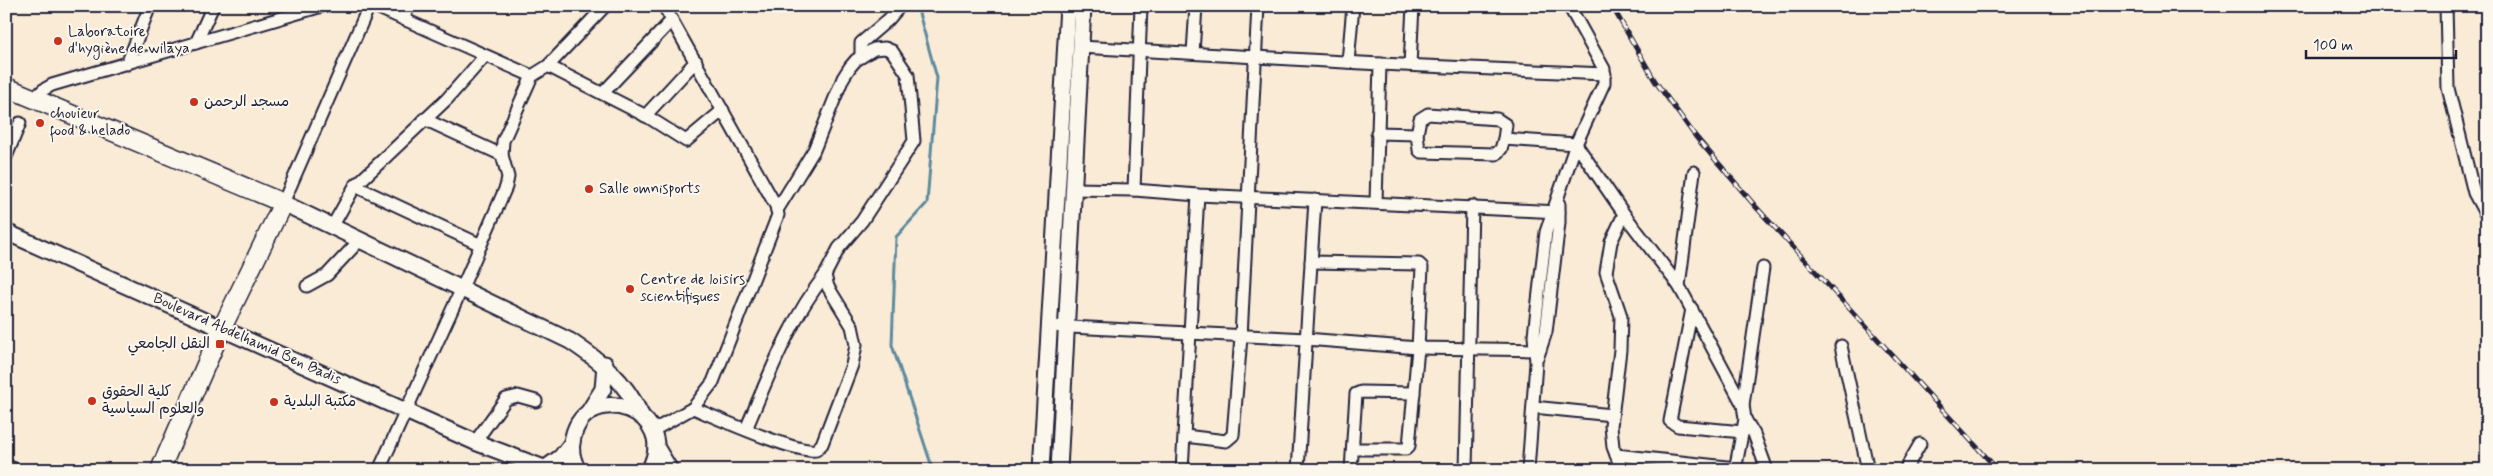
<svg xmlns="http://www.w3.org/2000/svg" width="2493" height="476" font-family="Mynerve,'Playpen Sans Arabic',sans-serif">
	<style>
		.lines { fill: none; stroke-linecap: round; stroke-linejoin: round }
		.stream { stroke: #5b8a9e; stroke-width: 3 }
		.minor-casing { stroke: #22223b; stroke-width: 15 }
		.secondary-casing { stroke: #22223b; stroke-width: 19 }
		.primary-casing { stroke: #22223b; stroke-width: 21 }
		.minor { stroke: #fbf7ec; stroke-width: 11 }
		.secondary { stroke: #fbf7ec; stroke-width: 15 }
		.primary { stroke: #fbf7ec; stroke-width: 18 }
		.rail-casing { stroke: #22223b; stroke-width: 5 }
		.rail { stroke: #fbf7ec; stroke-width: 3; stroke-dasharray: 9; stroke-linecap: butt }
		.poi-dot { fill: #c8321e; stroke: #fbf7ec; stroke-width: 2 }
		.labels { text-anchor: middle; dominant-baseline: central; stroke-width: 4; stroke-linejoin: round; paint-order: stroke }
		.poi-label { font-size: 15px; fill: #22223b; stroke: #fbf7ec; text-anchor: start }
		.street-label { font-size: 15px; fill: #22223b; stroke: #fbf7ec }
	</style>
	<rect width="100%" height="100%" fill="#faebd7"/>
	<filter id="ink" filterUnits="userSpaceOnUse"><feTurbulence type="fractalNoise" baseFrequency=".02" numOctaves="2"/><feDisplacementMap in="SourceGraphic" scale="10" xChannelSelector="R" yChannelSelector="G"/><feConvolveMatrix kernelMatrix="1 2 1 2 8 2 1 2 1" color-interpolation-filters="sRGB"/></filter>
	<g filter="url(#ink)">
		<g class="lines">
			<polyline class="stream" points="917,6 937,78 927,203 896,237 892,345 933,470"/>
			<defs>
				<g id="minor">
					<polyline points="374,6 532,76"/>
					<polyline points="2446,6 2448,88 2474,193 2487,217"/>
					<polyline points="403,19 409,6"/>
					<polyline points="196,43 213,6"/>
					<polyline points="1080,47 1380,64 1605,74"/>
					<polyline points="1193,53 1196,6"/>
					<polyline points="861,57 861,43 889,19 900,6"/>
					<polyline points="1348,62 1353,6"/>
					<polyline points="127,64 150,6"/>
					<polyline points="1410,65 1413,6"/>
					<polyline points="548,66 648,117 686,141 723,110"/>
					<polyline points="603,93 672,20"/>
					<polyline points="33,99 43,90 52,85 322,6"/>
					<polyline points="645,116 696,61"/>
					<polyline points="424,119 502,155"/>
					<polyline points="1377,133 1417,134 1419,150 1421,152 1496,154 1501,149 1504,139 1576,144 1624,214 1679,286 1743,405 1745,419 1735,470"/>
					<polyline points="1417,134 1420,119 1428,114 1497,119 1506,125 1504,139"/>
					<polyline points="6,157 20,123"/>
					<polyline points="355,186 481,245"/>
					<polyline points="1072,189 1134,190 1198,195 1559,212"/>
					<polyline points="1134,190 1141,6"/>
					<polyline points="1376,202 1380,64"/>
					<polyline points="283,203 369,6"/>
					<polyline points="332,227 355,186 447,99 484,57"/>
					<polyline points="1311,262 1419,264 1422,267 1418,348 1409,446 1406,449 1353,449"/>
					<polyline points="307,286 327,275 359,241"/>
					<polyline points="1679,286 1694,172"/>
					<polyline points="1692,309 1670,421 1678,426 1743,432"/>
					<polyline points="1050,326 1306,339 1418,348 1540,350"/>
					<polyline points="1841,346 1868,470"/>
					<polyline points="1538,356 1546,332 1559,223 1559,204"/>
					<polyline points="1743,405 1763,268"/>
					<polyline points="1533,407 1612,415"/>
					<path d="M693,408C715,417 797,454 816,450L822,444L852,365L856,345L852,326L828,287L825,275L839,248L862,221L914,141L908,75L892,51L885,48L874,49L856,60L850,67L843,78L814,150L777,210"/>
					<polyline points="1745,419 1754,434 1767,470"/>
					<path d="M746,429C769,376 789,321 825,275"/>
					<polyline points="652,431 693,408 713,382 778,215 776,206 664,6"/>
					<polyline points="1185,436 1226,441 1233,435 1241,337 1258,6"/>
					<polyline points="475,442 506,399 518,396 536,401"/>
					<polyline points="1616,455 1736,468"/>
					<polyline points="6,465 16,470"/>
					<polyline points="379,470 462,288 506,187 508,177 502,155 503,141 532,76 548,66 605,6"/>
					<polyline points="1182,470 1198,195"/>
					<polyline points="1298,470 1315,200"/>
					<polyline points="1351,470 1356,394 1361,392 1414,393"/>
					<polyline points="1466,470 1472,206"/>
					<polyline points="1528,470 1536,363 1534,335 1546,232 1576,144 1604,83 1604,69 1569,6"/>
					<polyline points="1622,470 1613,447 1611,426 1620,350 1621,316 1606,272 1611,242 1624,214"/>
					<polyline points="1905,470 1920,444"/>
				</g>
				<g id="secondary">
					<path d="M283,203L570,341C604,364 623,378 641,415"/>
					<polyline points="6,232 475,442 549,470"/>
					<polyline points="588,413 603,389 605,364"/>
					<polyline points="656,447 670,470"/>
					<polyline points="543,470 561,457 572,443"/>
					<path d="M578,470C572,460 570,448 573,437C587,377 682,412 649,470"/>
					<polyline points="1041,470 1068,6"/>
					<polyline points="1059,470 1083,6"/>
				</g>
				<polyline id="primary" points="6,87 283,203 222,328 160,470"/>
			</defs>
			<use href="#minor" class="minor-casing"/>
			<use href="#secondary" class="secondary-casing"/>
			<use href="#primary" class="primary-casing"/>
			<use href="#minor" class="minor"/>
			<use href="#secondary" class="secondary"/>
			<use href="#primary" class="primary"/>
			<defs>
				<polyline id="rail" points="1612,6 1655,81 1696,137 1756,207 1998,470"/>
			</defs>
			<use href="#rail" class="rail-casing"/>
			<use href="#rail" class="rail"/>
		</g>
	</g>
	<g class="poi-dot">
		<circle cx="58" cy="41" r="5"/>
		<circle cx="194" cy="102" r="5"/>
		<circle cx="40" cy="123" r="5"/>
		<circle cx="589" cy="189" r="5"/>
		<circle cx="630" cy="289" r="5"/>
		<rect x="215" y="339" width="10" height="10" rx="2.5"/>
		<circle cx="92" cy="401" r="5"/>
		<circle cx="274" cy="402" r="5"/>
	</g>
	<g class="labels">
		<g class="poi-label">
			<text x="68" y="32">Laboratoire<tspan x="68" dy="17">d'hygiène de wilaya</tspan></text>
			<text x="204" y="102">مسجد الرحمن</text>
			<text x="50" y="114">chouieur<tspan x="50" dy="17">food &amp; helado</tspan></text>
			<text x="599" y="189">Salle omnisports</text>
			<text x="640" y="280">Centre de loisirs<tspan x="640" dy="17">scientifiques</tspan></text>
			<text x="210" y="344" text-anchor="end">النقل الجامعي</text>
			<text x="102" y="392">كلية الحقوق<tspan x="102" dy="17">والعلوم السياسية</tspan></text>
			<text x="284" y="402">مكتبة البلدية</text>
		</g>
		<g class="street-label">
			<text transform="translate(247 339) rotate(24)">Boulevard Abdelhamid Ben Badis</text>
		</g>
	</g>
	<rect width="2493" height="476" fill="none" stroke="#fbf7ec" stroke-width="25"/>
	<rect x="12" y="12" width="2468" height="451" fill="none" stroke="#22223b" stroke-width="2" filter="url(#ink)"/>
	<path d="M2306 50v8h150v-8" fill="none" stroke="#22223b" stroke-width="2.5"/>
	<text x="2313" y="50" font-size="15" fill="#22223b" stroke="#fbf7ec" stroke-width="4" paint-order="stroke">100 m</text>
</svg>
